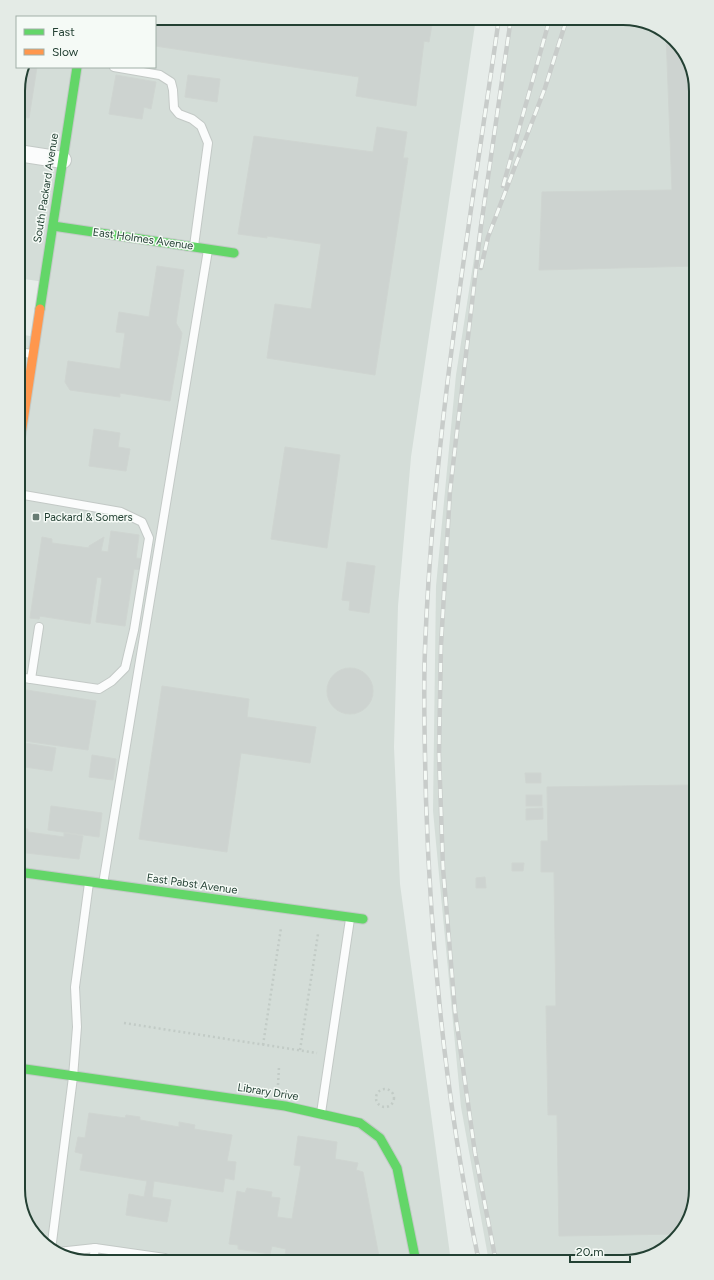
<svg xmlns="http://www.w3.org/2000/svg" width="714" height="1280" font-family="Figtree,sans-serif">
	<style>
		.built { fill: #d4ddd8 }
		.building { fill: #cdd3d0; stroke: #cfd5d1 }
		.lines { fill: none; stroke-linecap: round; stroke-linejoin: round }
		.lane-casing { stroke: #c3c9c6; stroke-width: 10 }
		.street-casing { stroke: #c3c9c6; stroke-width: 18 }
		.fast-casing { stroke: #c2c9c6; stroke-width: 11 }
		.slow-casing { stroke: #c2c9c6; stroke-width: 11 }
		.path { stroke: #c2cbc6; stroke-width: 2.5; stroke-dasharray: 2 3; stroke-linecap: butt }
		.lane { stroke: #fbfcfc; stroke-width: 8 }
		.street { stroke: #fbfcfc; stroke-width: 16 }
		.fast { stroke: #63d668; stroke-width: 9 }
		.slow { stroke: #ff974d; stroke-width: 9 }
		.rail-casing { stroke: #c8ccca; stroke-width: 4.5 }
		.rail { stroke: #f5faf6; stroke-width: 3; stroke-dasharray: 9; stroke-linecap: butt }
		.poi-dot { fill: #677c73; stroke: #f5faf6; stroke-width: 1.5 }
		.labels { text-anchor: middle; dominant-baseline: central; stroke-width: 3; stroke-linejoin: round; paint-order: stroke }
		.street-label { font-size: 11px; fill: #234033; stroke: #f5faf6 }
		.poi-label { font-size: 11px; fill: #234033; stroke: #f5faf6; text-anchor: start }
		.rim { fill: none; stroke: #234033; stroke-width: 2 }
	</style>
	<rect width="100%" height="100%" fill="#e6ece9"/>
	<g class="built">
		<polygon points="155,18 476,18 411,457 398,606 394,747 400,884 451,1262 87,1262 51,1250 25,1221 18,1189 18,334 36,337 44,282 18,278 18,87 27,67 155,67"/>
		<polygon points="511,18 628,18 664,31 689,59 696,91 696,1189 684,1229 655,1255 623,1262 489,1262 461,1107 433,811 436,586 456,375"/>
	</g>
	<g class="building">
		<polygon points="157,18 433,18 429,42 424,41 416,106 356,96 359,77 155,46"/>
		<polygon points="666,33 689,59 696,91 696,266 539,270 542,192 672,190"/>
		<polygon points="27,67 37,67 29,118 18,116 18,87"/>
		<polygon points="116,75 156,82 151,109 144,107 142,119 109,114"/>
		<polygon points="188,75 220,79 217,102 185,97"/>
		<polygon points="377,127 407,132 403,158 408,158 375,375 267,358 275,304 311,309 321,244 267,236 267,238 238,234 254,136 373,152"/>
		<polygon points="157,266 184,270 176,323 182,333 170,401 120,393 120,397 70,390 65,382 68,361 120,369 125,333 116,332 119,312 149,317"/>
		<polygon points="94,429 120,433 118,447 130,449 126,471 89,466"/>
		<polygon points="285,447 340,455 327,548 271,539"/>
		<polygon points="111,531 139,535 136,558 145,559 143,570 134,569 125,626 96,622 102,578 97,577 90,624 40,616 39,619 30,618 42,537 52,539 52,543 89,548 89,546 104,537 101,551 108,552"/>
		<polygon points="347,562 375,566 369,613 349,610 350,601 342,600"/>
		<circle cx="350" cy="691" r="23"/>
		<polygon points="162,686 249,699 247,717 316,727 310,763 241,753 227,852 139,839"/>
		<polygon points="20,689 96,701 88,750 18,740"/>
		<polygon points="18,742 56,748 52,771 18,766"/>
		<polygon points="92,755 116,759 113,780 89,777"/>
		<polygon points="525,773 541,773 541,783 526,783"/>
		<polygon points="696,785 696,1189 684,1229 678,1234 559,1236 557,1115 548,1115 546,1006 556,1006 554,872 541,872 541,841 548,841 547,787"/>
		<rect x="526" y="795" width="16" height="11"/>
		<polygon points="51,806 102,813 99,837 48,830"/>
		<polygon points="543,808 543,819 526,820 526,809"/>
		<polygon points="18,828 28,829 28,832 64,837 64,833 83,836 79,859 18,852"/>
		<polygon points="512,863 524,863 523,871 512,871"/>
		<polygon points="485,877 486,888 476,888 476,878"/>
		<polygon points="89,1113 125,1118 126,1115 140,1117 140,1120 179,1127 179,1122 195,1125 194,1129 232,1135 227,1161 236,1162 234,1180 225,1178 223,1192 154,1181 152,1197 171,1200 167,1222 126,1215 129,1194 144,1197 147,1181 80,1170 83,1154 75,1152 78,1137 85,1138"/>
		<polygon points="298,1136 337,1142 335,1159 358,1163 356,1170 363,1172 380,1262 284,1262 286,1249 272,1246 270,1254 238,1249 238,1245 229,1244 237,1191 245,1193 247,1188 272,1192 271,1197 280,1198 277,1217 292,1219 301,1166 294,1165"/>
	</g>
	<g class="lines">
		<defs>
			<g id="lane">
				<polyline points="114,67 160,75 171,82 173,90 174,108 179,114 192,119 201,126 208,143 194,246"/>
				<polyline points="18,352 32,354"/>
				<polyline points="18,494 121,512 142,522 149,538 134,630 125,668 112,681 99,689 31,679"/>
				<polyline points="18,677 31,679 39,627"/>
				<polyline points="103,884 208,250"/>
				<polyline points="321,1113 350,919"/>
				<polyline points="51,1250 73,1077 77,1027 75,987 89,883"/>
				<polyline points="58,1252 95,1248 165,1258 168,1262"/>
				<polyline points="93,1262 95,1248"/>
			</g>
			<polyline id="street" points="18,153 63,160"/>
			<g id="fast">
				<polyline points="53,226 234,253"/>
				<polyline points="40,309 77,67"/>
				<polyline points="18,872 363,919"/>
				<polyline points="18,1068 285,1106 360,1123 380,1138 397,1168 416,1262"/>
			</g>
			<polyline id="slow" points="18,454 40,309"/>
		</defs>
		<use href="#lane" class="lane-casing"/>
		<use href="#street" class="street-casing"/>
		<use href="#fast" class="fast-casing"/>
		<use href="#slow" class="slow-casing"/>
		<g class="path">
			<polyline points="124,1023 317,1053"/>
			<polyline points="263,1045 281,928"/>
			<polyline points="300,1050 318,934"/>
			<polyline points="278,1085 279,1067"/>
			<circle cx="385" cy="1098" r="9"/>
		</g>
		<use href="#lane" class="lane"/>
		<use href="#street" class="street"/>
		<use href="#fast" class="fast"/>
		<use href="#slow" class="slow"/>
		<defs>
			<g id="rail">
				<polyline points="503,186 550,18"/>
				<polyline points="481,268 488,237 545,88 567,18"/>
				<path d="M479,1262C447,1110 431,955 426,800C425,750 423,699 425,649C433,437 469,228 499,18"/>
				<polyline points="496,1262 475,1153 455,1011 443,868 439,754 441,645 450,491 481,226 511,18"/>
			</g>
		</defs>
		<use href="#rail" class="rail-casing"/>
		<use href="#rail" class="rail"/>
	</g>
	<rect class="poi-dot" x="32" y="513" width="8" height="8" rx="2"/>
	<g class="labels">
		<g class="street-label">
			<text transform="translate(46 188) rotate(-81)">South Packard Avenue</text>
			<text transform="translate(143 239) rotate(8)">East Holmes Avenue</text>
			<text transform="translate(192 884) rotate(8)">East Pabst Avenue</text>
			<text transform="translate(268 1092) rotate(9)">Library Drive</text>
		</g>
		<g class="poi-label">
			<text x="44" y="517">Packard &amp; Somers</text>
		</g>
	</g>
	<path d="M0 0H714V1280H0ZM91 25H623A66 66 0 0 1 689 91V1189A66 66 0 0 1 623 1255H91A66 66 0 0 1 25 1189V91A66 66 0 0 1 91 25Z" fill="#e4ebe6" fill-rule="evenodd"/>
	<path class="rim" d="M91 25H623A66 66 0 0 1 689 91V1189A66 66 0 0 1 623 1255H91A66 66 0 0 1 25 1189V91A66 66 0 0 1 91 25Z"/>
	<rect x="16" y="16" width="140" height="52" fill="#f5faf6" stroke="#a1b0a8"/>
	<rect x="24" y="29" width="20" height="6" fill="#63d668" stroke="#a1b0a8"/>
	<text x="52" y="36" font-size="12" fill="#234033">Fast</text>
	<rect x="24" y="49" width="20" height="6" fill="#ff974d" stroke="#a1b0a8"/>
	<text x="52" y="56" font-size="12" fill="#234033">Slow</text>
	<path d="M570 1256v6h60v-6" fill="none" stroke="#234033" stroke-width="2"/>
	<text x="576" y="1256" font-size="12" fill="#234033" stroke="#f5faf6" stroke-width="3" paint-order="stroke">20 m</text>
</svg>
